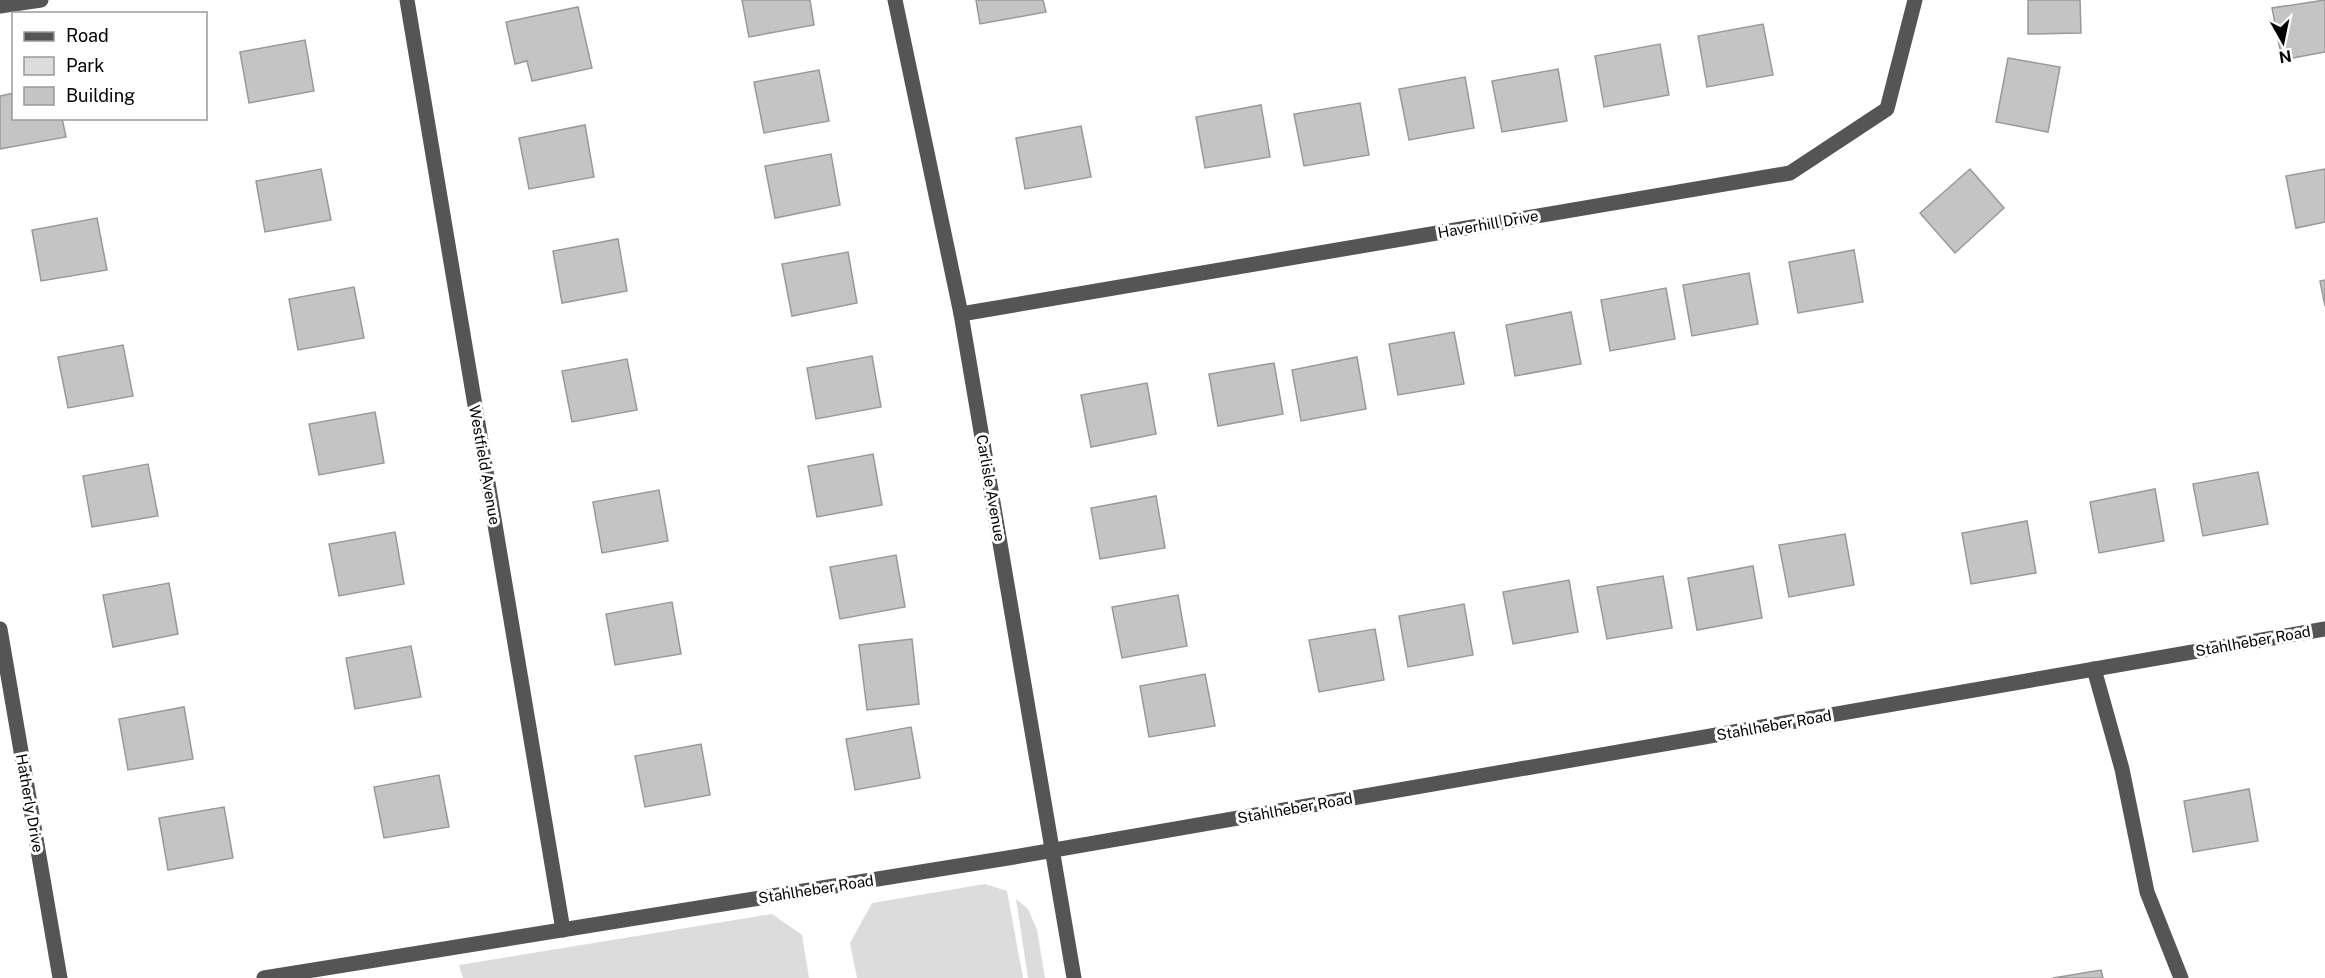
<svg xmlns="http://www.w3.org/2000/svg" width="2325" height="978" font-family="'Public Sans',sans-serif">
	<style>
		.green { fill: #dcdcdc }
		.building { fill: #c4c4c4; stroke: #999; stroke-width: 1.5 }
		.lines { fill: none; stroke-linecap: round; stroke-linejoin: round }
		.minor { stroke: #555; stroke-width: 15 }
		.labels { text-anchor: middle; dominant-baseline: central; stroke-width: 6; stroke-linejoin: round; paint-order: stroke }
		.street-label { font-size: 15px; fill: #000; stroke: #fff }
	</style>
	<rect width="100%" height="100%" fill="#fff"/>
	<g class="green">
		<polygon points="985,884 1007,891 1023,978 857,978 850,943 872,903"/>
		<polygon points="1016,899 1028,909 1037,930 1045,978 1028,978"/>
		<polygon points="772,914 802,935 809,978 463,978 459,965"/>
	</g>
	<g class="building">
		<polygon points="742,0 810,0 814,25 749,37"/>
		<polygon points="976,0 1043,0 1046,12 980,24"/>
		<polygon points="2028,0 2080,0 2081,33 2028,34"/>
		<polygon points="2325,0 2325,52 2282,60 2272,8"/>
		<polygon points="578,7 592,68 532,81 527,61 515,64 506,22"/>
		<polygon points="1763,24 1773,75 1707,87 1698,36"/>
		<polygon points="305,40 314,91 249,103 240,52"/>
		<polygon points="1660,44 1669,95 1604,107 1595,56"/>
		<polygon points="2008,58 2060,67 2048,132 1996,122"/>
		<polygon points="1558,69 1567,121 1502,132 1492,81"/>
		<polygon points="819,70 829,121 764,133 754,82"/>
		<polygon points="1465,77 1474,128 1409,140 1399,89"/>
		<polygon points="14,93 14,118 62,118 66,137 0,149 0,96"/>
		<polygon points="1360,103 1369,155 1304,166 1294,114"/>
		<polygon points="1261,105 1270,157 1205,168 1196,117"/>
		<polygon points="585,125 594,177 529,189 519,138"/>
		<polygon points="1081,126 1091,177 1025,189 1016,138"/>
		<polygon points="831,154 840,205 775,218 765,166"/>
		<polygon points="321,169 331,220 265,232 256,181"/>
		<polygon points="1970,169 2004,208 1955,253 1920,213"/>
		<polygon points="2325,169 2325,222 2296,228 2286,176"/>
		<polygon points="97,218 107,270 41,281 32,230"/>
		<polygon points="618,239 627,291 562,303 553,251"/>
		<polygon points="1854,250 1863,302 1798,313 1789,262"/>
		<polygon points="848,252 857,303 792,316 782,264"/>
		<polygon points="1749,273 1758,324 1692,336 1683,285"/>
		<polygon points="2325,280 2325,306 2320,281"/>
		<polygon points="354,287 364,338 298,350 289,299"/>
		<polygon points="1666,288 1675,339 1610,351 1601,300"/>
		<polygon points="1571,312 1581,364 1515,376 1506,325"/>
		<polygon points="1454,332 1464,384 1398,395 1389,344"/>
		<polygon points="123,345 133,396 68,408 58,357"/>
		<polygon points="872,356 881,407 816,419 807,368"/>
		<polygon points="1357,357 1366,409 1301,421 1292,370"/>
		<polygon points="627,359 637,410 572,422 562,371"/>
		<polygon points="1274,363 1283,414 1218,426 1209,374"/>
		<polygon points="1147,383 1156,434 1091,447 1081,395"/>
		<polygon points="375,412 384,463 319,475 309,424"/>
		<polygon points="873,454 882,505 817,517 808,466"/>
		<polygon points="148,464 158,516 92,527 83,476"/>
		<polygon points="2258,472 2268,524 2203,536 2193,484"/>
		<polygon points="2155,489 2164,541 2099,553 2090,502"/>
		<polygon points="659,490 668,541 602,553 593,502"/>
		<polygon points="1156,496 1165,548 1100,559 1091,508"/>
		<polygon points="2027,521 2036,573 1971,584 1962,533"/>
		<polygon points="395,532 404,584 339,596 329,544"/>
		<polygon points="1845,534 1854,585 1789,597 1779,545"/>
		<polygon points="896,555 905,607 840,619 830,567"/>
		<polygon points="1753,566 1762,618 1697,630 1688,578"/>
		<polygon points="1663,576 1672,628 1607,639 1597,587"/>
		<polygon points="1569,580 1578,632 1513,644 1503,592"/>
		<polygon points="169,583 178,634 113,647 103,595"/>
		<polygon points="1178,595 1187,646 1122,658 1112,607"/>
		<polygon points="672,602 681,654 615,665 606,614"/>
		<polygon points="1464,604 1473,655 1408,667 1399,616"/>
		<polygon points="1375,629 1384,680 1319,692 1309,640"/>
		<polygon points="912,639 919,704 867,710 859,645"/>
		<polygon points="411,646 421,697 355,709 346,658"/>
		<polygon points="1205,674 1215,726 1149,737 1140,686"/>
		<polygon points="184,707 193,759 128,770 119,719"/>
		<polygon points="911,727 920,778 855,790 846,739"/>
		<polygon points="701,744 710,795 645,807 635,756"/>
		<polygon points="439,775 449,827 384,838 374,787"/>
		<polygon points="2249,789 2258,841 2193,852 2184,801"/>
		<polygon points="224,807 233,858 168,870 159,818"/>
		<polygon points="2101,970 2103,978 2053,978"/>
	</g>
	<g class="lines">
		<g class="minor">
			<polyline points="407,0 563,930"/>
			<polyline points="895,0 961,314 1074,978"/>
			<polyline points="0,6 41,0"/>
			<polyline points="961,314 1790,173 1887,109 1915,0"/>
			<polyline points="0,629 60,978"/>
			<polyline points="2094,669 2122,769 2147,892 2181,978"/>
			<polyline points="264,978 1014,857 2325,629"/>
		</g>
	</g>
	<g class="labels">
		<g class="street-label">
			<text transform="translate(1488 224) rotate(-10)">Haverhill Drive</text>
			<text transform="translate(485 465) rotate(80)">Westfield Avenue</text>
			<text transform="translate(991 488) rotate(80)">Carlisle Avenue</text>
			<text transform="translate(2253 641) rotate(-10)">Stahlheber Road</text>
			<text transform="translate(1774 725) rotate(-10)">Stahlheber Road</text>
			<text transform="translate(30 803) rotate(80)">Hatherly Drive</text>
			<text transform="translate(1295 808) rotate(-10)">Stahlheber Road</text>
			<text transform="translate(816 889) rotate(-9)">Stahlheber Road</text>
		</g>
	</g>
	<rect x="12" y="12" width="195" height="108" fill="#ffffff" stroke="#999999" stroke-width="1.5"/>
	<rect x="24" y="32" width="30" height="9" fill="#555555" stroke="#999999" stroke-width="1.5"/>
	<text x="66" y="42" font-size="18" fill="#000000">Road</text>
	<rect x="24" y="57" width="30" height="18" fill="#dcdcdc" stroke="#999999" stroke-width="1.5"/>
	<text x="66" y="72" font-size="18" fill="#000000">Park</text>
	<rect x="24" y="87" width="30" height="18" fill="#c4c4c4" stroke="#999999" stroke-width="1.5"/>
	<text x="66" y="102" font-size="18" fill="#000000">Building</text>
	<g transform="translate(2283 42) rotate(171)" stroke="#ffffff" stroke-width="4.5" paint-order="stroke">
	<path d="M0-4.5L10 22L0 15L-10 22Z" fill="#000000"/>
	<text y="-9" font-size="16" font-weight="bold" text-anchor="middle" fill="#000000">N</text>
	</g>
</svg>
